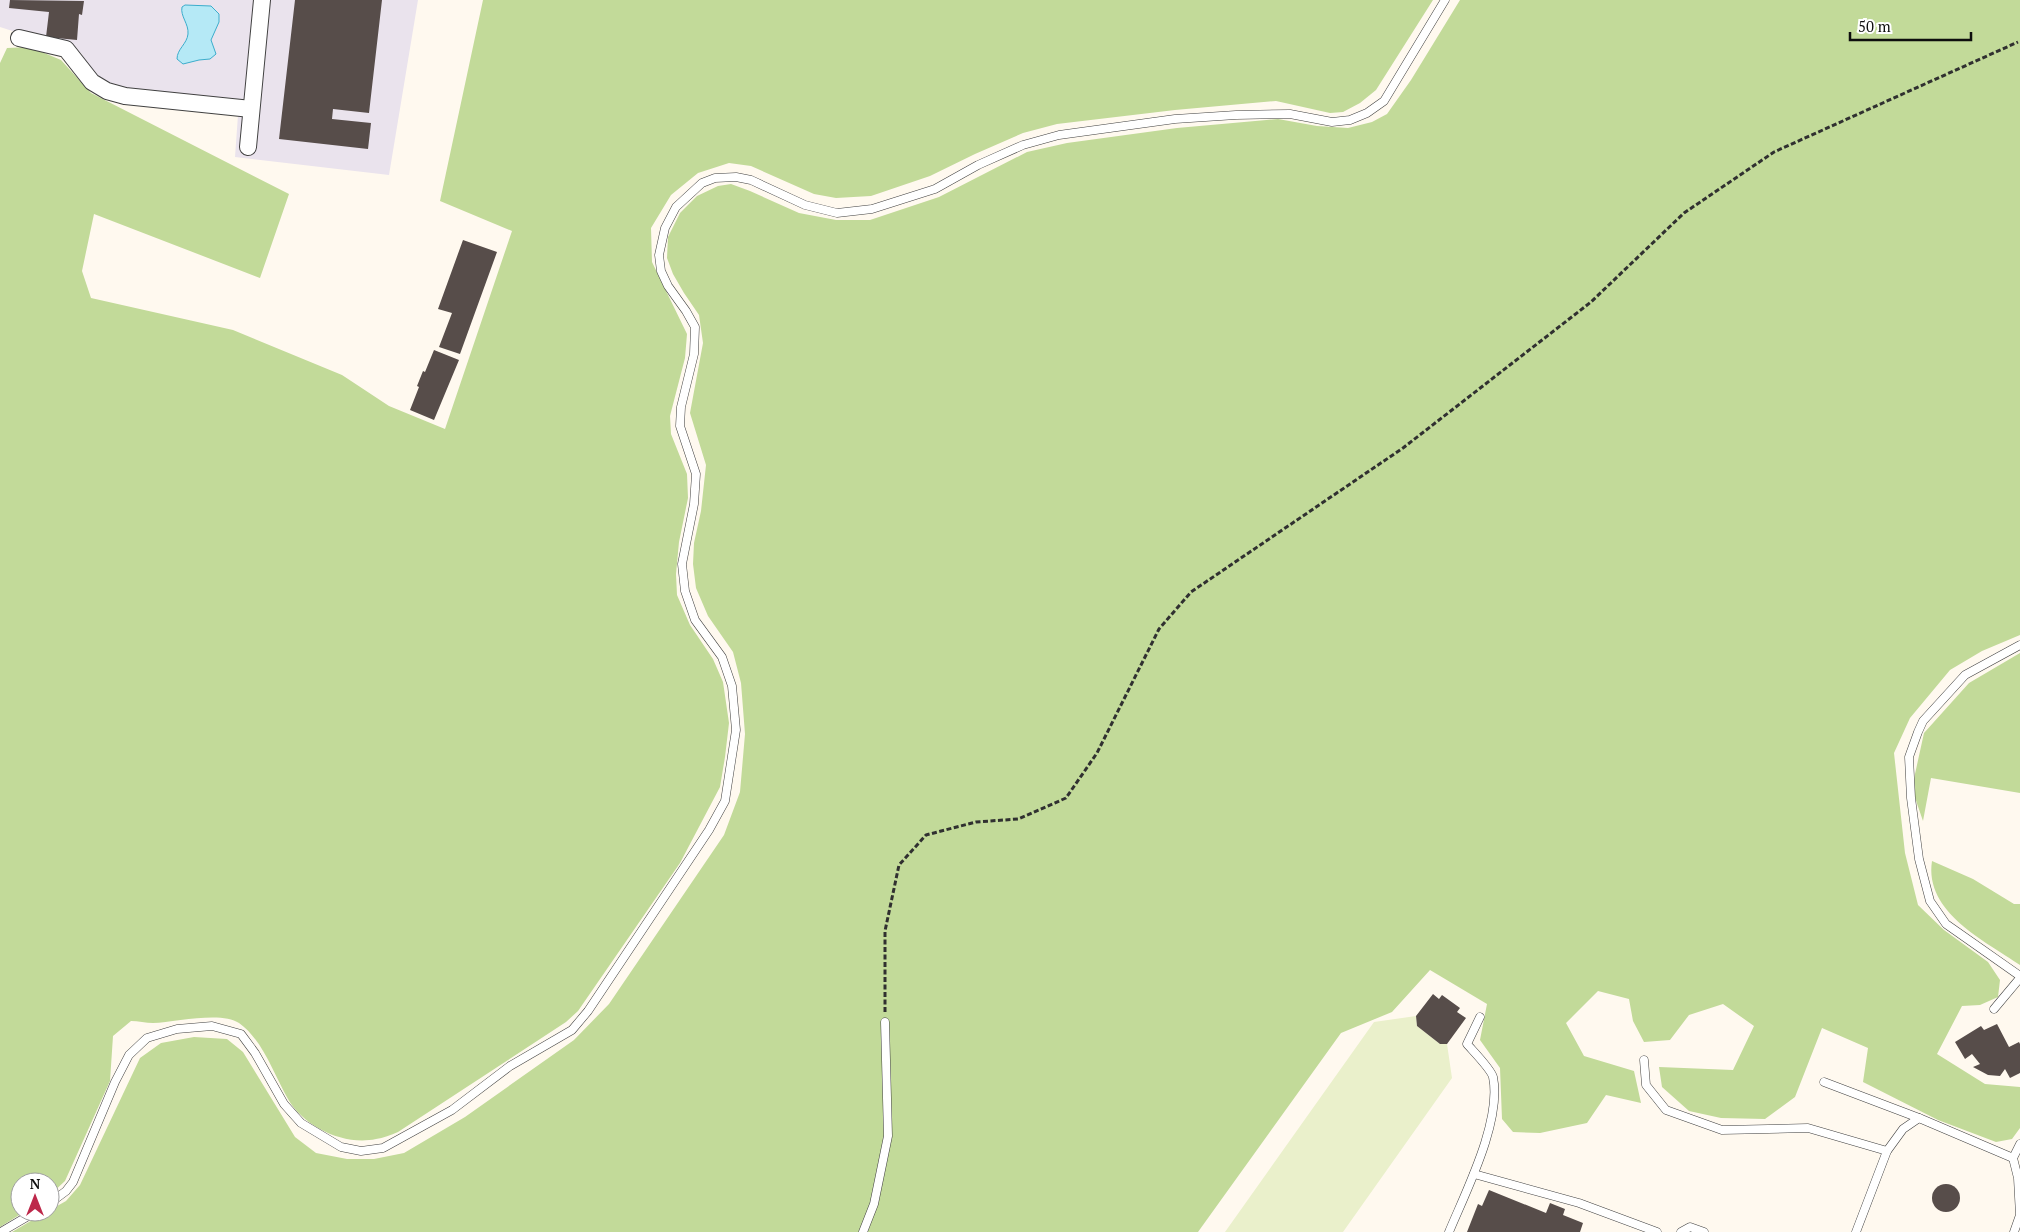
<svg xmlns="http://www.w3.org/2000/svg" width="2020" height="1232" font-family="'PT Serif',serif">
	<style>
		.industrial { fill: #eae3ed }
		.forest { fill: #c2da99 }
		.pitch { fill: #eaf0cb }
		.water { fill: #b5e9f6; stroke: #3cadcc }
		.building { fill: #574d4a }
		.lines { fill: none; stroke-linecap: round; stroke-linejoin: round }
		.lane-casing { stroke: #414141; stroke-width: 9 }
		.street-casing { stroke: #414141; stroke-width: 18 }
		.path { stroke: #303030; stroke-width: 3; stroke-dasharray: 5 2.5; stroke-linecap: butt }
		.lane { stroke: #fff; stroke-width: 8 }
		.street { stroke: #fff; stroke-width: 16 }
	</style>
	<rect width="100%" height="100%" fill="#fff9ef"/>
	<polygon class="industrial" points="0,0 418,0 389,175 235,157 239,101 125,91 93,76 81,53 0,27"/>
	<g class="forest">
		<path d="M483,0H1433L1376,90L1360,103L1343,112L1330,113L1276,101L1175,110L1057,124L1023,133L975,154L930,176L871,196L836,198L814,194L751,166L729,163L698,173L671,195L651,228L652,262L687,334L685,358L670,416L671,434L687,474L688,498L679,542L676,574L677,595L690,625L713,659L723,682L729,723L725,757L720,787L680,863L578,1011L566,1022L398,1132C391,1135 383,1138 376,1139C344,1146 304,1127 288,1099C274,1075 263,1040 239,1023C222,1011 175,1022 153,1023C146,1023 138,1021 131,1021L113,1036L110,1081L65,1181L50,1195V1182H20V1212H24L0,1227V63L7,48L30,47L61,60L91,93L289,194L260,278L94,214L82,271L91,298L233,330L342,375L389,406L445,429L512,231L440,201Z"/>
		<polygon points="1460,0 2020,0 2020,635 1982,651 1950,670 1910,718 1894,753 1905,853 1918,905 1944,930 1988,962 2000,980 1998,997 1980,1005 1962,1006 1937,1054 1985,1084 2020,1087 2020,1128 2012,1139 1996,1142 1938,1120 1863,1082 1868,1048 1822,1028 1795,1097 1765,1119 1721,1118 1689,1111 1662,1087 1659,1067 1733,1070 1754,1026 1723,1004 1689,1015 1670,1040 1644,1042 1633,1021 1629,999 1598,991 1566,1023 1584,1056 1634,1071 1641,1103 1606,1095 1587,1123 1540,1133 1513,1132 1502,1119 1500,1068 1480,1040 1487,1004 1430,970 1392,1012 1341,1033 1198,1232 12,1232 46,1212 50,1212 50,1210 66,1201 80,1185 140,1058 161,1043 194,1037 227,1039 243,1052 295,1137 316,1153 347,1159 374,1159 404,1153 465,1117 574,1040 609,1004 724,835 740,792 745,734 741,683 733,652 708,616 696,588 693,564 694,543 701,511 706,465 690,413 703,343 699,315 684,293 673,274 667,258 668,237 680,213 697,196 718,186 731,184 750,191 799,213 836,220 870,220 939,197 1027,152 1067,143 1177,128 1278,119 1317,126 1348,128 1372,122 1387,114 1411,80"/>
		<polygon points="2020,653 2020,793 1931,778 1923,821 1913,792 1915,774 1924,733 1969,683"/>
		<path d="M1932,861L1973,879L2014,904H2020V965C1985,941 1924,912 1932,861Z"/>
	</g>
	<polygon class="pitch" points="1416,1016 1417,1026 1440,1044 1447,1044 1452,1078 1343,1232 1225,1232 1374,1022"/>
	<path class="water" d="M185,5L211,6L219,14V22L211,40L216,54L210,59L199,60L183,64L177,59C177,49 187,44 188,34C189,24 180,16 182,7Z"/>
	<g class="building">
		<polygon points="10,0 84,1 82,15 79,14 77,40 46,37 49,12 9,8"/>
		<polygon points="295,0 382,0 369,113 333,109 332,119 371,123 368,149 279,139"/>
		<polygon points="463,240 497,252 460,354 439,347 452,313 438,309"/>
		<polygon points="434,350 459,360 434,420 410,410 419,387 417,386 423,371 425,372"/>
		<polygon points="1433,994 1439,999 1442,995 1460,1008 1457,1012 1466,1018 1447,1044 1440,1044 1417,1026 1416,1016"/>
		<polygon points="1997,1024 2009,1047 2019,1042 2020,1044 2020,1073 2010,1078 2005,1069 2000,1076 1988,1075 1973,1067 1980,1064 1972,1054 1965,1059 1955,1042 1981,1026 1984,1030"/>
		<circle cx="1946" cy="1198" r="14"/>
		<polygon points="1489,1190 1546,1213 1550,1203 1565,1209 1563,1215 1583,1223 1580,1232 1467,1232 1478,1204 1482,1206"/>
	</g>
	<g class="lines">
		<defs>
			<g id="lane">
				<polyline points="2020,645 1965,675 1923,721 1918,732 1909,757 1911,798 1919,859 1930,901 1946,924 2020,976"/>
				<polyline points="1994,1009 2020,978"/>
				<polyline points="1644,1060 1646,1085 1666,1110 1722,1130 1808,1128 1887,1151"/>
				<polyline points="1824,1082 1919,1118"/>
				<polyline points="1474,1174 1579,1203 1657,1232"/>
				<polyline points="50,1203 66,1191 73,1182 115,1082 129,1055 147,1038 177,1029 212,1026 241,1034 255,1053 284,1104 301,1123 341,1147 361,1151 383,1148 452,1110 510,1066 572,1030 588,1011 709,830 725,801 736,730 732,686 722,657 695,620 685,591 682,564 694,504 696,474 680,426 681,407 694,354 695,327 686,311 668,286 661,271 659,255 665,228 676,207 702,183 715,178 736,177 751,180 805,205 837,213 872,209 935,189 978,165 1023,145 1059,135 1175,119 1236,115 1290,114 1332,122 1350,120 1367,113 1384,101 1445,0"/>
				<polyline points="1,1232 35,1212"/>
				<polyline points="863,1232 874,1204 888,1136 885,1022"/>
				<path d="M1449,1232C1466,1191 1502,1121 1493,1077C1491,1069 1473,1051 1467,1044L1480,1017"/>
				<polyline points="1681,1232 1690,1227 1704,1232"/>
				<polyline points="1856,1232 1887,1151 1903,1129 1919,1118 2013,1158"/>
				<polyline points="2014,1232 2020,1215 2018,1178 2013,1158 2020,1144"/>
			</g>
			<g id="street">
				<polyline points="19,38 66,49 92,82 107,91 125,96 251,109"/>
				<polyline points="248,147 262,0"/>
			</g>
		</defs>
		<use href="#lane" class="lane-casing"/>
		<use href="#street" class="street-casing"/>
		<polyline class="path" points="885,1012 885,931 899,865 926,835 976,822 1018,819 1066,798 1097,753 1159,629 1191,592 1403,448 1591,302 1684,213 1774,152 2018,42"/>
		<use href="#lane" class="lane"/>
		<use href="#street" class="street"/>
	</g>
	<g transform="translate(35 1197)"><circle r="24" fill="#ffffff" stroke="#9f9f9f"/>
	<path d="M0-4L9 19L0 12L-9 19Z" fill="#bd274a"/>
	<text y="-8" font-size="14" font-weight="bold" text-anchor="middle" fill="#0e0e0e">N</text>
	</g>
	<path d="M1850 32v8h121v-8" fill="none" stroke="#0e0e0e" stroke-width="2.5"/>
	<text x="1858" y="32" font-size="15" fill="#0e0e0e" stroke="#ffffff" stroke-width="4" paint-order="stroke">50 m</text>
</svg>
